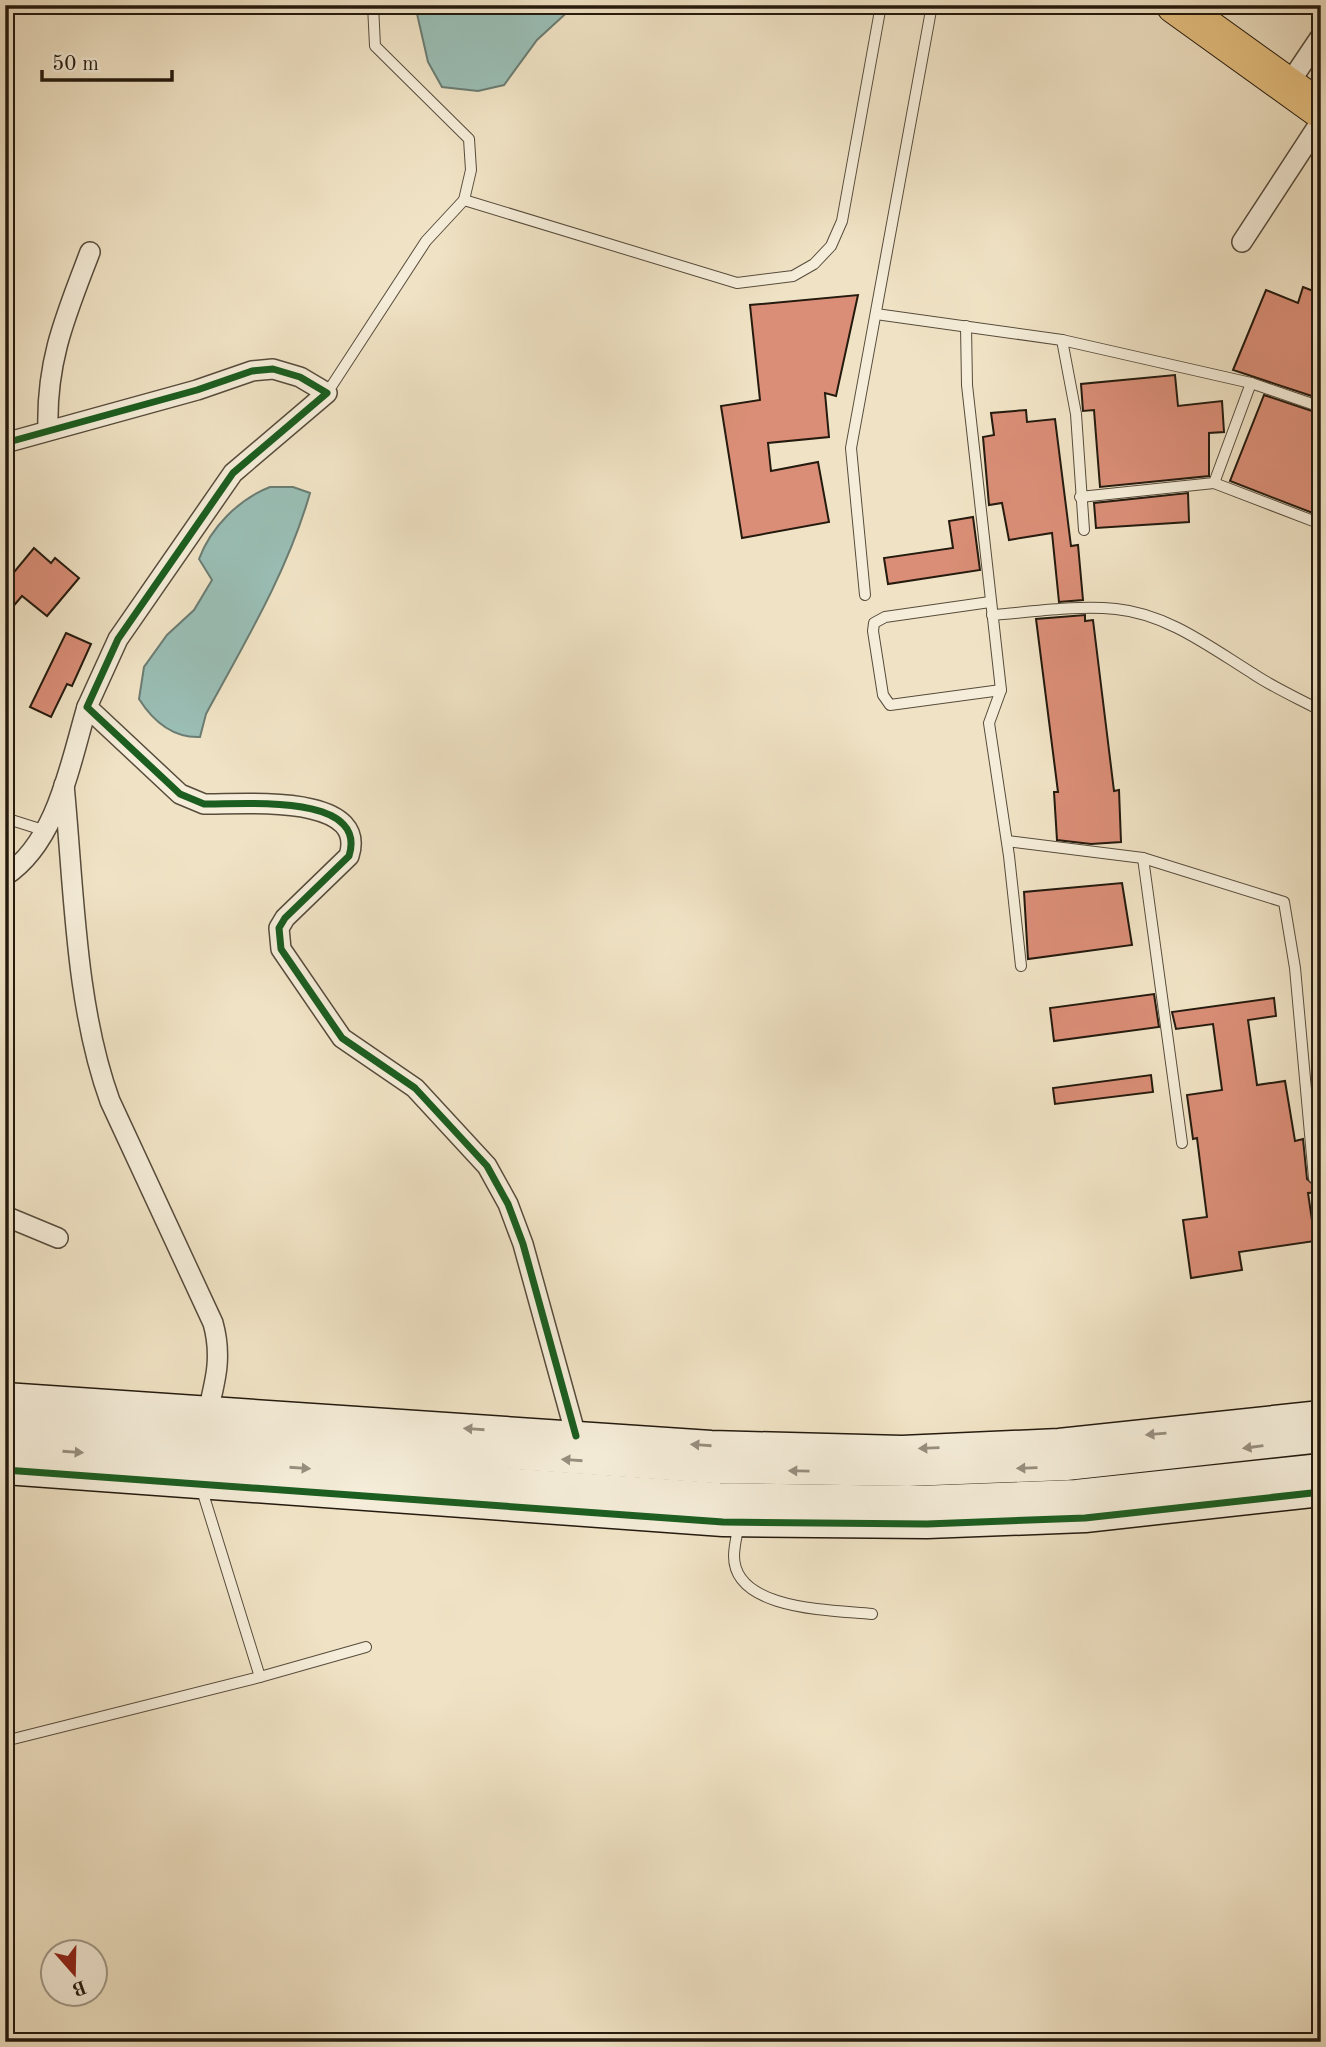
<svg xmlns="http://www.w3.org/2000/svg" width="1326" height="2047" font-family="'Old Standard TT',serif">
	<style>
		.water { fill: #9abeb5; stroke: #6b7c72; stroke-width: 2 }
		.building { fill: #da8e77; stroke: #241a0e; stroke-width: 2 }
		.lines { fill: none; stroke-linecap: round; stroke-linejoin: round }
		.lane-casing { stroke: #574c3c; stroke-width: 12 }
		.street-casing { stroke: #574c3c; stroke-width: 22 }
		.secondary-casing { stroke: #241a0e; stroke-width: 31 }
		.highway-casing { stroke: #241a0e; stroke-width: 39 }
		.lane { stroke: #f5edd9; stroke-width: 10 }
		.street { stroke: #f5edd9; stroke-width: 19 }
		.secondary { stroke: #f5edd9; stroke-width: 28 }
		.highway { stroke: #e8c282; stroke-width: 37 }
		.cycleway-casing { stroke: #f5edd9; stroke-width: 11 }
		.cycleway { stroke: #1b5e20; stroke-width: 7 }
		.oneway { fill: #978e7e }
	</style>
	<rect width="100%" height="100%" fill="#f0e3c5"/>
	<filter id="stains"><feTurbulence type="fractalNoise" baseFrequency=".00286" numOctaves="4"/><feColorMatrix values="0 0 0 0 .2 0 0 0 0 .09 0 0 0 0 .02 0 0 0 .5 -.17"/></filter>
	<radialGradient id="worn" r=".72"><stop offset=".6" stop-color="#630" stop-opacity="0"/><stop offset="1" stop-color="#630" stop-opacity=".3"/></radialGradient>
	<g class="water">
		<polygon points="415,5 575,5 537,40 504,85 478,91 442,87 428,62"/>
		<path d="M270,487H293L310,493C287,573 245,642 206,714L200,737C173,738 153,721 139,699L144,667L167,635L194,610L212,580L199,559C211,527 239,499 270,487Z"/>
	</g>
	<g class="building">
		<polygon points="1303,287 1321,294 1321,399 1233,370 1266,290 1298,303"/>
		<polygon points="858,295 836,396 825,393 829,437 768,443 771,471 818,462 829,522 742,538 721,406 760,400 750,305"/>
		<polygon points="1175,375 1178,406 1222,401 1224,432 1209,433 1209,476 1100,487 1094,410 1083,411 1081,384"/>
		<polygon points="1264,395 1321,414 1321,508 1318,515 1230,481"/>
		<polygon points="1026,410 1027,422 1055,419 1071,546 1078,545 1083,600 1059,602 1052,533 1009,540 1002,503 989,505 983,437 994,435 991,413"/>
		<polygon points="1188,493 1189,522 1096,528 1094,503"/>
		<polygon points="973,517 980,570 888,584 884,558 953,548 949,521"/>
		<polygon points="34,548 51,563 55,558 79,578 47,616 22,596 5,616 5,583"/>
		<polygon points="1085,615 1085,621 1093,620 1114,791 1119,790 1121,842 1091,844 1057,840 1054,792 1058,792 1036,619"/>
		<polygon points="66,633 91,644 72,686 67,684 51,717 30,707"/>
		<polygon points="1122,883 1132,945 1028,959 1024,892"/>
		<polygon points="1154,994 1159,1027 1054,1041 1050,1008"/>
		<polygon points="1274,998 1276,1016 1248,1020 1257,1085 1285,1081 1295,1141 1303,1139 1307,1179 1314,1185 1321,1181 1321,1192 1308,1193 1315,1241 1239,1252 1242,1270 1191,1278 1183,1220 1207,1217 1197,1138 1193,1139 1187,1095 1222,1090 1213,1024 1176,1029 1172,1012"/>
		<polygon points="1151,1075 1153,1092 1055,1104 1053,1088"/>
	</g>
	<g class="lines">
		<defs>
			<g id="lane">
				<polyline points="373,5 375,46 469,139 471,170 464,200"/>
				<polyline points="876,314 1062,340 1076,414 1084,530"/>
				<polyline points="966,326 967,385 1001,690 989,723 1009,856 1021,966"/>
				<polyline points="1062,340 1251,383 1321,407"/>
				<polyline points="327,393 426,241 464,200 737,283 793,276 814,264 831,246 842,221 881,5"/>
				<polyline points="1214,483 1251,383"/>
				<polyline points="1080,497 1214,483 1321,524"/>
				<polyline points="865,595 851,448 932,5"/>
				<polyline points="990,602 885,617 874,623 873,631 883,695 890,705 1001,690"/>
				<path d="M992,615C1033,612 1076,605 1116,609C1167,614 1210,647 1252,673C1271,686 1293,696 1314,707"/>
				<polyline points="5,818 43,830"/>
				<polyline points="1007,841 1143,858 1284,902 1295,968 1314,1178"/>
				<polyline points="1143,858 1182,1143"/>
				<polyline points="201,1487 260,1677"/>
				<path d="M739,1524C737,1534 734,1546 734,1556C734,1611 834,1610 872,1614"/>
				<polyline points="5,1741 260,1677 366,1647"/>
			</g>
			<g id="street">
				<polyline points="1288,85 1321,36"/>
				<polyline points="1242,242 1321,121"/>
				<path d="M48,429C46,360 66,315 90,252"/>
				<path d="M5,443L197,390L252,371L273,369L300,377L327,393L233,473L118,639L87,707L180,794L204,804C240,805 369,792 349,856L285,918L279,928L281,949L342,1038L415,1088L487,1166L508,1204L523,1244L576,1436"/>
				<path d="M64,785C74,887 75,1005 110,1101L213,1323C222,1355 216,1379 208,1411"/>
				<path d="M5,876C57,842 70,764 87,707"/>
				<polyline points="5,1216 58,1238"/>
			</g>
			<g id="secondary">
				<polyline points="5,1397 711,1445 902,1450 1059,1443 1321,1415"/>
				<polyline points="5,1420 714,1469 908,1472 1066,1466 1321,1438"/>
				<polyline points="5,1447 719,1497 918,1500 1076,1494 1321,1468"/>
				<polyline points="5,1470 723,1522 927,1524 1085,1518 1321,1492"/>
			</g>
			<polyline id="highway" points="1175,5 1321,110"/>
		</defs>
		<use href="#lane" class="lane-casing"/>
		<use href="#street" class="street-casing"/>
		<use href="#secondary" class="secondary-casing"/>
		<use href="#highway" class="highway-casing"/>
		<use href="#lane" class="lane"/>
		<use href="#street" class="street"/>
		<use href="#secondary" class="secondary"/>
		<use href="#highway" class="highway"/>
		<defs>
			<g id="cycleway">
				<path d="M5,443L197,390L252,371L273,369L300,377L327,393L233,473L118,639L87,707L180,794L204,804C240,805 369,792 349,856L285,918L279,928L281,949L342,1038L415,1088L487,1166L508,1204L523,1244L576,1436"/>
				<polyline points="5,1470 723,1522 927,1524 1085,1518 1321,1492"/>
			</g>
		</defs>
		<use href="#cycleway" class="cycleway-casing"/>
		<use href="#cycleway" class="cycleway"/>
	</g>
	<defs><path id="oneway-solid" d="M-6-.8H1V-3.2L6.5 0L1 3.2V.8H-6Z" transform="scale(1.75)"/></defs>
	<g class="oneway">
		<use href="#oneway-solid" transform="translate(474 1429) rotate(-176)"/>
		<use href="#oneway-solid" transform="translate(1156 1434) rotate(175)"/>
		<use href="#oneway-solid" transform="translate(701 1445) rotate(-176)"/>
		<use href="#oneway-solid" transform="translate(1253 1447) rotate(172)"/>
		<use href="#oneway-solid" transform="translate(929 1448) rotate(178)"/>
		<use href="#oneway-solid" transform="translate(73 1452) rotate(4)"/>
		<use href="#oneway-solid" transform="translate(572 1460) rotate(-176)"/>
		<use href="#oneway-solid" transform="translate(300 1468) rotate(4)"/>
		<use href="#oneway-solid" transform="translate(1027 1468) rotate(178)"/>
		<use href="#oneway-solid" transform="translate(799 1471) rotate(-179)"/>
	</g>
	<rect width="1326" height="2047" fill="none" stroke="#f0e3c5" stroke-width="28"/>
	<rect x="7" y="7" width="1312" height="2033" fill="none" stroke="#241a0e" stroke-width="3.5"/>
	<rect x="14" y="14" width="1298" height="2019" fill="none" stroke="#241a0e" stroke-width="2"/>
	<g transform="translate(74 1973) rotate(160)"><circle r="33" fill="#f5edd9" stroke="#a19988" stroke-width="2"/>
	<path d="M0-5L12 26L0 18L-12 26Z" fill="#8f2418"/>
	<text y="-10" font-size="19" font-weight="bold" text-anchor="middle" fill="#241a0e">B</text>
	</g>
	<path d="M42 70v10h130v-10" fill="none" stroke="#241a0e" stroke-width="3.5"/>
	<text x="52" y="70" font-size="21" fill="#241a0e" stroke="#f5edd9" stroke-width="5" paint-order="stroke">50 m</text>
	<rect width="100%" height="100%" filter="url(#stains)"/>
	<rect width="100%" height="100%" fill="url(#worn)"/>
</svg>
